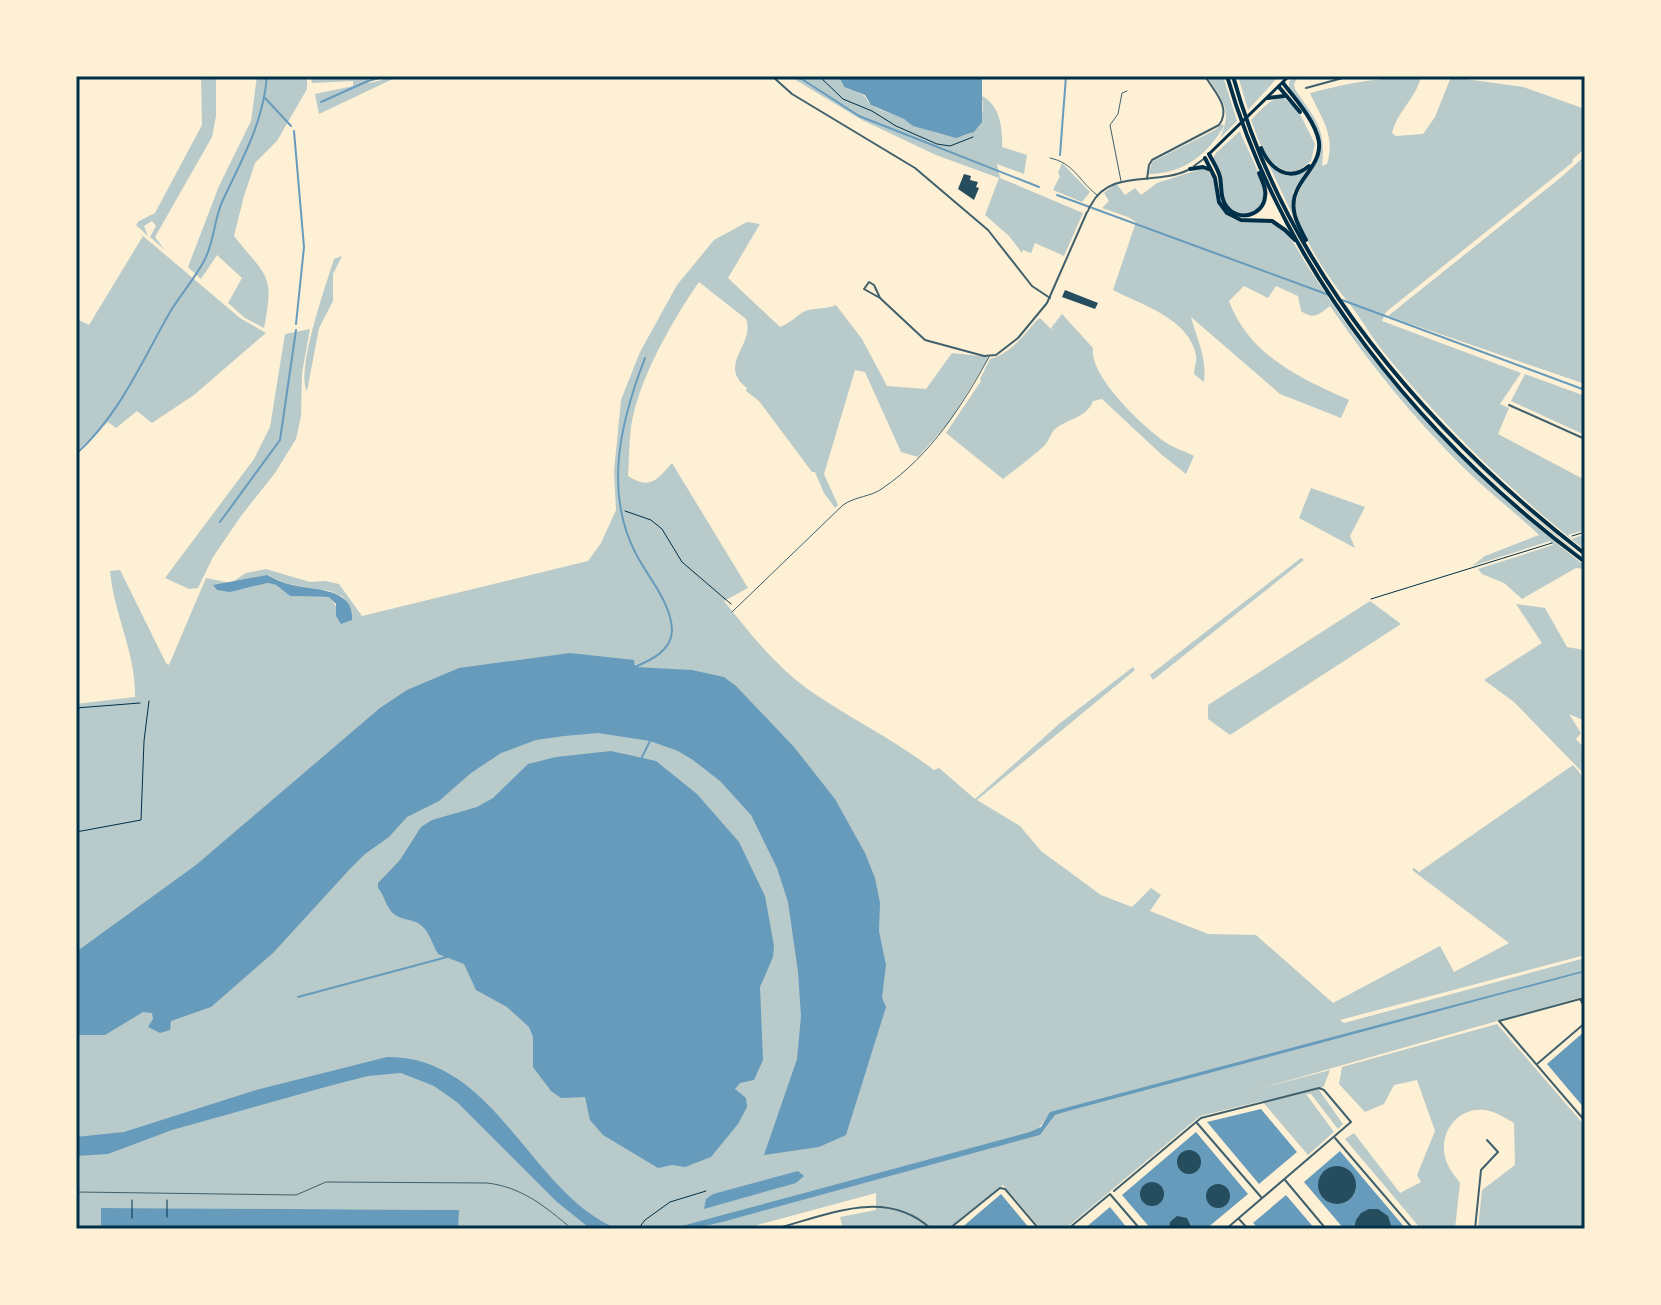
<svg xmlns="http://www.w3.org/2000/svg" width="1661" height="1305" font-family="'Exo 2',sans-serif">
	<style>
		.green { fill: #b9caca; fill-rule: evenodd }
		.water { fill: #669bbc }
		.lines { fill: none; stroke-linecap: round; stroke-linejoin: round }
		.stream { stroke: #669bbc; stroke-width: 2 }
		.building { fill: #264d5e }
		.path { stroke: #003049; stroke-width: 1 }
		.service { stroke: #3f606c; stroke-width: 1 }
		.minor { stroke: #3f606c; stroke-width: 2 }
		.tertiary { stroke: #3f606c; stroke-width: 2 }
		.secondary { stroke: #003049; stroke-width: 3 }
		.trunk { stroke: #003049; stroke-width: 4 }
		.neatline { fill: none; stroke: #003049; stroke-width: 3 }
	</style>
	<rect width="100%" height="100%" fill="#fdf0d5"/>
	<g class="green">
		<polygon points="201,76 216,76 216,116 212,137 155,237 164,249 150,237 156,226 152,221 144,226 148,236 136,225 139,221 155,213 202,125"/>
		<path d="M257,76H307V89L277,141L255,163L244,196L234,236C267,278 275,273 264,328L245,318L228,303L242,278L217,255L201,279L188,267L219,186L251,121Z"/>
		<polygon points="310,76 367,76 369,83 382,80 386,76 399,76 319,114 315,94 353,86 353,81 312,83"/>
		<path d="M789,76H839L844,87C849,90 856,91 861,94C865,95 867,100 869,103C878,111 893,113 904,119C937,136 989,156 982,96C1000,105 1003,129 1002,147L1027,155L1024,174L997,164L1000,178L1083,213L1064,256L1035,243L1031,253L1023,250L1022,253L1009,236L985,215L999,178L936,155L862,120Z"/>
		<path d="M1207,76H1223L1237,121L1220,138C1233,110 1223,101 1207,76Z"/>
		<polygon points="1238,76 1279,76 1248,110"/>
		<path d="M1294,76L1298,77L1294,84L1295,89C1316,121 1326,127 1322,166L1327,164C1336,135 1321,118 1310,93C1348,83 1381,77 1421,77C1416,98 1397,112 1392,133L1396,136L1423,134L1435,117L1451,77L1523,87L1585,109V148L1572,160L1573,162L1386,312L1382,321L1521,373L1500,404L1509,408L1498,434L1585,480V530L1568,535L1572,539L1585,534V550C1513,493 1448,431 1390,360C1374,342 1362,319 1348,302C1331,282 1306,244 1298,219C1286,186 1327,168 1318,135C1314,122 1297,101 1289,88V82Z"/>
		<path d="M1283,97L1299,112L1315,144L1311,161L1296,172C1267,171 1260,144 1251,120C1261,110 1268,100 1283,97Z"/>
		<path d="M1222,124L1224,126C1208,154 1183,174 1149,174L1152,162L1215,130Z"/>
		<path d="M1240,131C1246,148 1264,178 1264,195C1263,214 1239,221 1228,206C1220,195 1219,171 1213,158L1216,153Z"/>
		<polygon points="1585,156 1585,384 1388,316 1559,179"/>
		<polygon points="1062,163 1090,192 1082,202 1053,190 1060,176 1058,173"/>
		<polygon points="1269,165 1287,176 1306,171 1293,192 1292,214"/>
		<path d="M1204,168C1221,178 1212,202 1227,215C1242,228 1264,216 1279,227C1295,239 1302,260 1314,276C1331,302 1349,329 1369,354C1432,435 1505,503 1585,566V569L1576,568L1522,599L1504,583L1482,574L1478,569L1553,545L1550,541L1472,566L1485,556L1539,535C1515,512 1488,492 1465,469C1414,419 1370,364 1330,306C1318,315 1314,320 1301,311L1298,296L1276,286L1268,298L1244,286L1229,301C1249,355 1299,378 1349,400L1341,418L1280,394L1191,317C1197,340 1207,357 1204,382L1194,374C1194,368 1197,362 1196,356C1190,319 1142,305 1113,290L1136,222L1128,217L1102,208L1109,201L1104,193L1116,183L1125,195L1135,188L1141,195L1157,183Z"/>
		<path d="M747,222L760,224L728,278L780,327C790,323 795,317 803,312C812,307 826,310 836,305L862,339L887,386L926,389L952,353L989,357L950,421L918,457L901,452L865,372L855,370L824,474L838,505L835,508L824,493L815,472H812L759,401L746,391L747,388C716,365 756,344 746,319L699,282C672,321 638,380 631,427C629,443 629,460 628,476C650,490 657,480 672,463L748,588L724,601C749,632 775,666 809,690C849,718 895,740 934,770L939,768L975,799L1059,724L1133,667L1135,670L977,800L1020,826L1041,851L1101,895L1132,907L1151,888L1161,895L1150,911L1208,934L1256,935L1333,1003L1440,946L1454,972L1509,943L1412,870L1414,868L1419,872L1573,765L1585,779V955L1340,1020L1344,1023L1585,958V970L1051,1113L1036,1131L670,1229H458V1210L101,1208V1229H76V704L135,697C136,653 114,615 110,571L120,570L166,663L169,665L206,578L231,583L246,573L266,569L310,582L325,581L339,584L362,616L588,561L601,543L616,510L614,471L621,400L640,352L677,285L714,240ZM267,575L288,584L330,591L343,597L353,613L338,610L330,597L290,596L276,585L268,583L243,589L214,586Z"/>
		<polygon points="143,236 240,318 266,333 194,395 152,423 137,411 116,428 108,422 76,452 76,325 79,320 89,325"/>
		<path d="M342,256L333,274V301L319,328L307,391C296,369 326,285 334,259Z"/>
		<path d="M1339,303L1391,370L1460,448L1514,499L1585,559C1490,485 1408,401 1339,303Z"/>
		<path d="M1062,314L1093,348C1089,376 1142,426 1165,442C1173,448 1185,451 1194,456L1186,474L1162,455L1102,399L1093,401C1086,419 1067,418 1054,430C1050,435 1049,441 1044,446C1031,458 1017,468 1003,479L946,433L981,381L980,379L990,359C1010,354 1024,335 1037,320L1040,318L1054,332L1051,328Z"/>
		<polygon points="310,329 302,373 301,416 296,439 275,473 241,516 213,557 198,588 189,589 165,578 254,459 270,427 285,334"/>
		<polygon points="1525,374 1585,396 1585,435 1511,401"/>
		<polygon points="1311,488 1365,507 1350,536 1355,548 1299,518"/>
		<polygon points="1301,558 1304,560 1153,680 1150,675"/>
		<polygon points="1370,601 1401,624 1230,735 1208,719 1208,705"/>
		<polygon points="1516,604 1545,608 1567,647 1585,650 1585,721 1569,714 1581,733 1576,739 1585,749 1585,775 1514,702 1484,680 1542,643"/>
		<polygon points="1585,972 1585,996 1255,1090 1330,1070 1324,1086 1319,1090 1343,1124 1338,1129 1311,1094 1306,1094 1334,1132 1308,1155 1262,1101 1200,1116 1065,1229 1041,1229 1003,1185 949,1229 843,1229 840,1217 876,1210 876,1193 757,1225 753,1229 693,1229 1040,1135 1055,1115 1072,1110"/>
		<path d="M1497,1024L1585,1126V1229H1478L1482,1190L1515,1165L1514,1123C1506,1118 1494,1111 1485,1110C1454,1106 1434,1140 1449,1167C1451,1172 1457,1178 1460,1183L1455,1229H1421L1345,1139L1354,1133L1400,1193L1421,1182L1417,1175L1435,1131L1417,1080L1394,1085L1384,1104L1365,1112L1339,1084L1342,1067Z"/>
	</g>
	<g class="water">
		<polygon points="839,76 982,76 982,122 974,132 956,138 913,126 904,119 871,105 865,95 844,87"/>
		<path d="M267,575C275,579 283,583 292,585C314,590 355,588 352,620L341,624L336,616V604L329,597L290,596L276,585L268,583L230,592L217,590L213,585Z"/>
		<polygon points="570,653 634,660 635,667 692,670 724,677 736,686 794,747 835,799 865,853 875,878 880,903 879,931 886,965 882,998 886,1007 846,1135 819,1147 764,1155 797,1059 801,1016 798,972 788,902 777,868 751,815 720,781 693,760 678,751 650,741 598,733 564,736 536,740 501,753 471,773 439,801 407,817 389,837 365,854 349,870 273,953 211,1007 171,1021 170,1030 160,1033 148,1027 153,1019 152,1013 143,1012 105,1035 76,1035 76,952 196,865 380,708 407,690 459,668"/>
		<path d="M611,751L656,761L697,794L739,842L765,896L774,946L773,957L760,987L763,1060L754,1080L740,1083L735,1089L746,1098L747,1107L738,1124L711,1157L685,1167L672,1165L658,1168L603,1135L590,1120L585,1097L561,1098L551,1091L533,1067V1037L529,1027L507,1007L476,990L464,964L438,954C432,944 429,929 418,923C410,919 402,920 394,914C386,908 385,896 378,888V883L400,860L421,827L432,820L477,807L493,798L528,764L556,757Z"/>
		<polygon points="1585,970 1585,972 1072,1110 1055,1115 1040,1135 722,1222 693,1229 670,1229 1030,1132 1041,1127 1050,1112"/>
		<polygon points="1585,1031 1585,1109 1547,1064"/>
		<path d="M387,1057C496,1056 529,1192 617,1229H591L587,1226L557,1202L458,1103L434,1086L401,1073L368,1076L329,1086L172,1130L108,1154L76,1156V1137L124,1132L256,1090Z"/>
		<polygon points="1261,1109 1297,1152 1259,1184 1207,1122"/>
		<polygon points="1196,1132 1248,1194 1206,1229 1151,1229 1122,1195"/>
		<polygon points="1340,1151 1406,1229 1344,1229 1304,1182"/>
		<polygon points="798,1171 804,1176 796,1183 704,1209 706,1199 713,1194"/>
		<polygon points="1001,1194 1030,1229 960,1229"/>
		<polygon points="1286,1195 1315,1229 1259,1229 1253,1223"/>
		<polygon points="1110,1207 1128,1229 1084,1229"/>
		<polygon points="101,1208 459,1210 458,1229 101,1229"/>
	</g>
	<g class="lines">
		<g class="stream">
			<polyline points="797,76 859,116 1039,187"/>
			<polyline points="265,98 291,126"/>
			<polyline points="321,102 368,81 386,76"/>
			<polyline points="294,131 304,247 296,324"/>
			<polyline points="1060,155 1066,76"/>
			<polyline points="1057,195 1329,295"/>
			<polyline points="1342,300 1585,390"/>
			<path d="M76,454C119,416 142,361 170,312C181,294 195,278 204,261C214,243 214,220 222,202C242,159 263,124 267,76"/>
			<polyline points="220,522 280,440 296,330"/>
			<path d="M635,667C651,660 671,651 672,631C672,604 648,577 636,554C603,491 621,420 645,358"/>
			<polyline points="642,757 650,741"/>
			<polyline points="298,997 447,957"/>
		</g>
	</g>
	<g class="building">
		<polygon points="964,174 971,176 970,180 978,182 976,187 979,188 974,200 958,189"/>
		<polygon points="1065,290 1098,303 1095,309 1062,297"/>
		<circle cx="1189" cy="1162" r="12"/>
		<circle cx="1337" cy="1185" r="19"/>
		<circle cx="1152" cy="1194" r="12"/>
		<circle cx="1218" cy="1196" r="12"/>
		<polygon points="1378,1209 1388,1216 1392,1229 1354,1229 1356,1220 1361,1213 1369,1209"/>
		<polygon points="1177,1216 1187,1218 1192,1229 1169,1229 1170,1222"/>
	</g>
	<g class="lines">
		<g class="path">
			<polyline points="819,76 843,99 872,111 896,126 937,144 950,146 973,137"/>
			<polyline points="625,511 651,520 662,529 682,562 731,604"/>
			<polyline points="1572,536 1585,532"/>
			<polyline points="1371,599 1552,543"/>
			<polyline points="76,708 140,703"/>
			<polyline points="76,832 141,820 144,741 149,701"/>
			<polyline points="132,1200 132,1218"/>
			<polyline points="167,1217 167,1200"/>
			<polyline points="638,1229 645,1220 670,1202 706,1191"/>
		</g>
		<g class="service">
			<path d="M1050,158C1074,163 1078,180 1097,195"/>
			<polyline points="1121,181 1110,125 1118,114 1122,93 1127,91"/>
			<path d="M732,612L843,505C856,496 871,497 883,488C931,455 962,406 989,357"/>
			<path d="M76,1192L296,1195L326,1182L487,1183C522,1187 546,1207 572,1229"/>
		</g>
		<g class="minor">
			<polyline points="772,76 792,94 915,168 988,230 1032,286 1050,298"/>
			<polyline points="1306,88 1350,76"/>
			<polyline points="1194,166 1205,158"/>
			<path d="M1147,179L1149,165L1152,160L1219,125C1232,108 1214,91 1205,76"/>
			<path d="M1091,205C1110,168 1156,186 1188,170"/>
			<polyline points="880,298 864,289 869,282 874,285 880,298 925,340 984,356 996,355 1018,338 1047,303 1087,212"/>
			<polyline points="1509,405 1585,439"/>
			<polyline points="1585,998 1580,999 1585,1008"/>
			<polyline points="1580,999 1499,1021 1585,1121"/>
			<polyline points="1537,1064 1585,1023"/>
			<polyline points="1197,1123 1261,1197"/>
			<polyline points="1335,1138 1413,1229"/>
			<polyline points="1285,1180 1326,1229"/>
			<polyline points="1114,1191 1201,1118 1319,1088 1324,1090 1351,1122 1226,1229"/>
			<polyline points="1239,1219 1248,1229"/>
			<path d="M775,1229C827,1215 886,1187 931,1229"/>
			<polyline points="949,1229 1000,1188 1005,1189 1039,1229"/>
			<polyline points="1068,1229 1110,1194 1140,1229"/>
			<polyline points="1475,1229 1481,1170 1498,1152 1487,1140"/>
		</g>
		<polyline class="tertiary" points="1088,211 1090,206"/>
		<polyline class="secondary" points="1209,154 1289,76"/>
		<g class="trunk">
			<path d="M1227,76C1284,272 1423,441 1585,562"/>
			<path d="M1233,76C1287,271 1429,433 1585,554"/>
			<path d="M1283,83C1295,98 1316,122 1319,142C1322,169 1289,182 1294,211C1295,221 1301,230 1306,240"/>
			<polyline points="1279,87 1300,112"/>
			<polyline points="1268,98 1284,96"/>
			<path d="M1261,148C1270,169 1289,183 1309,166"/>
			<path d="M1209,154C1213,162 1218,169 1220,177C1222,187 1220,199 1227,207C1238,222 1263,216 1265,197C1267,189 1262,181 1259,173"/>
			<polyline points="1205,158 1215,178 1219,202 1227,213 1241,220 1272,221 1285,230 1295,240"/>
			<polyline points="1190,169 1203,167 1211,170"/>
		</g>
	</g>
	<rect width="1661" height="1305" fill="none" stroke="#fdf0d5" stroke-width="156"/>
	<rect x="78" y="78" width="1505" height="1149" class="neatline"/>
</svg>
